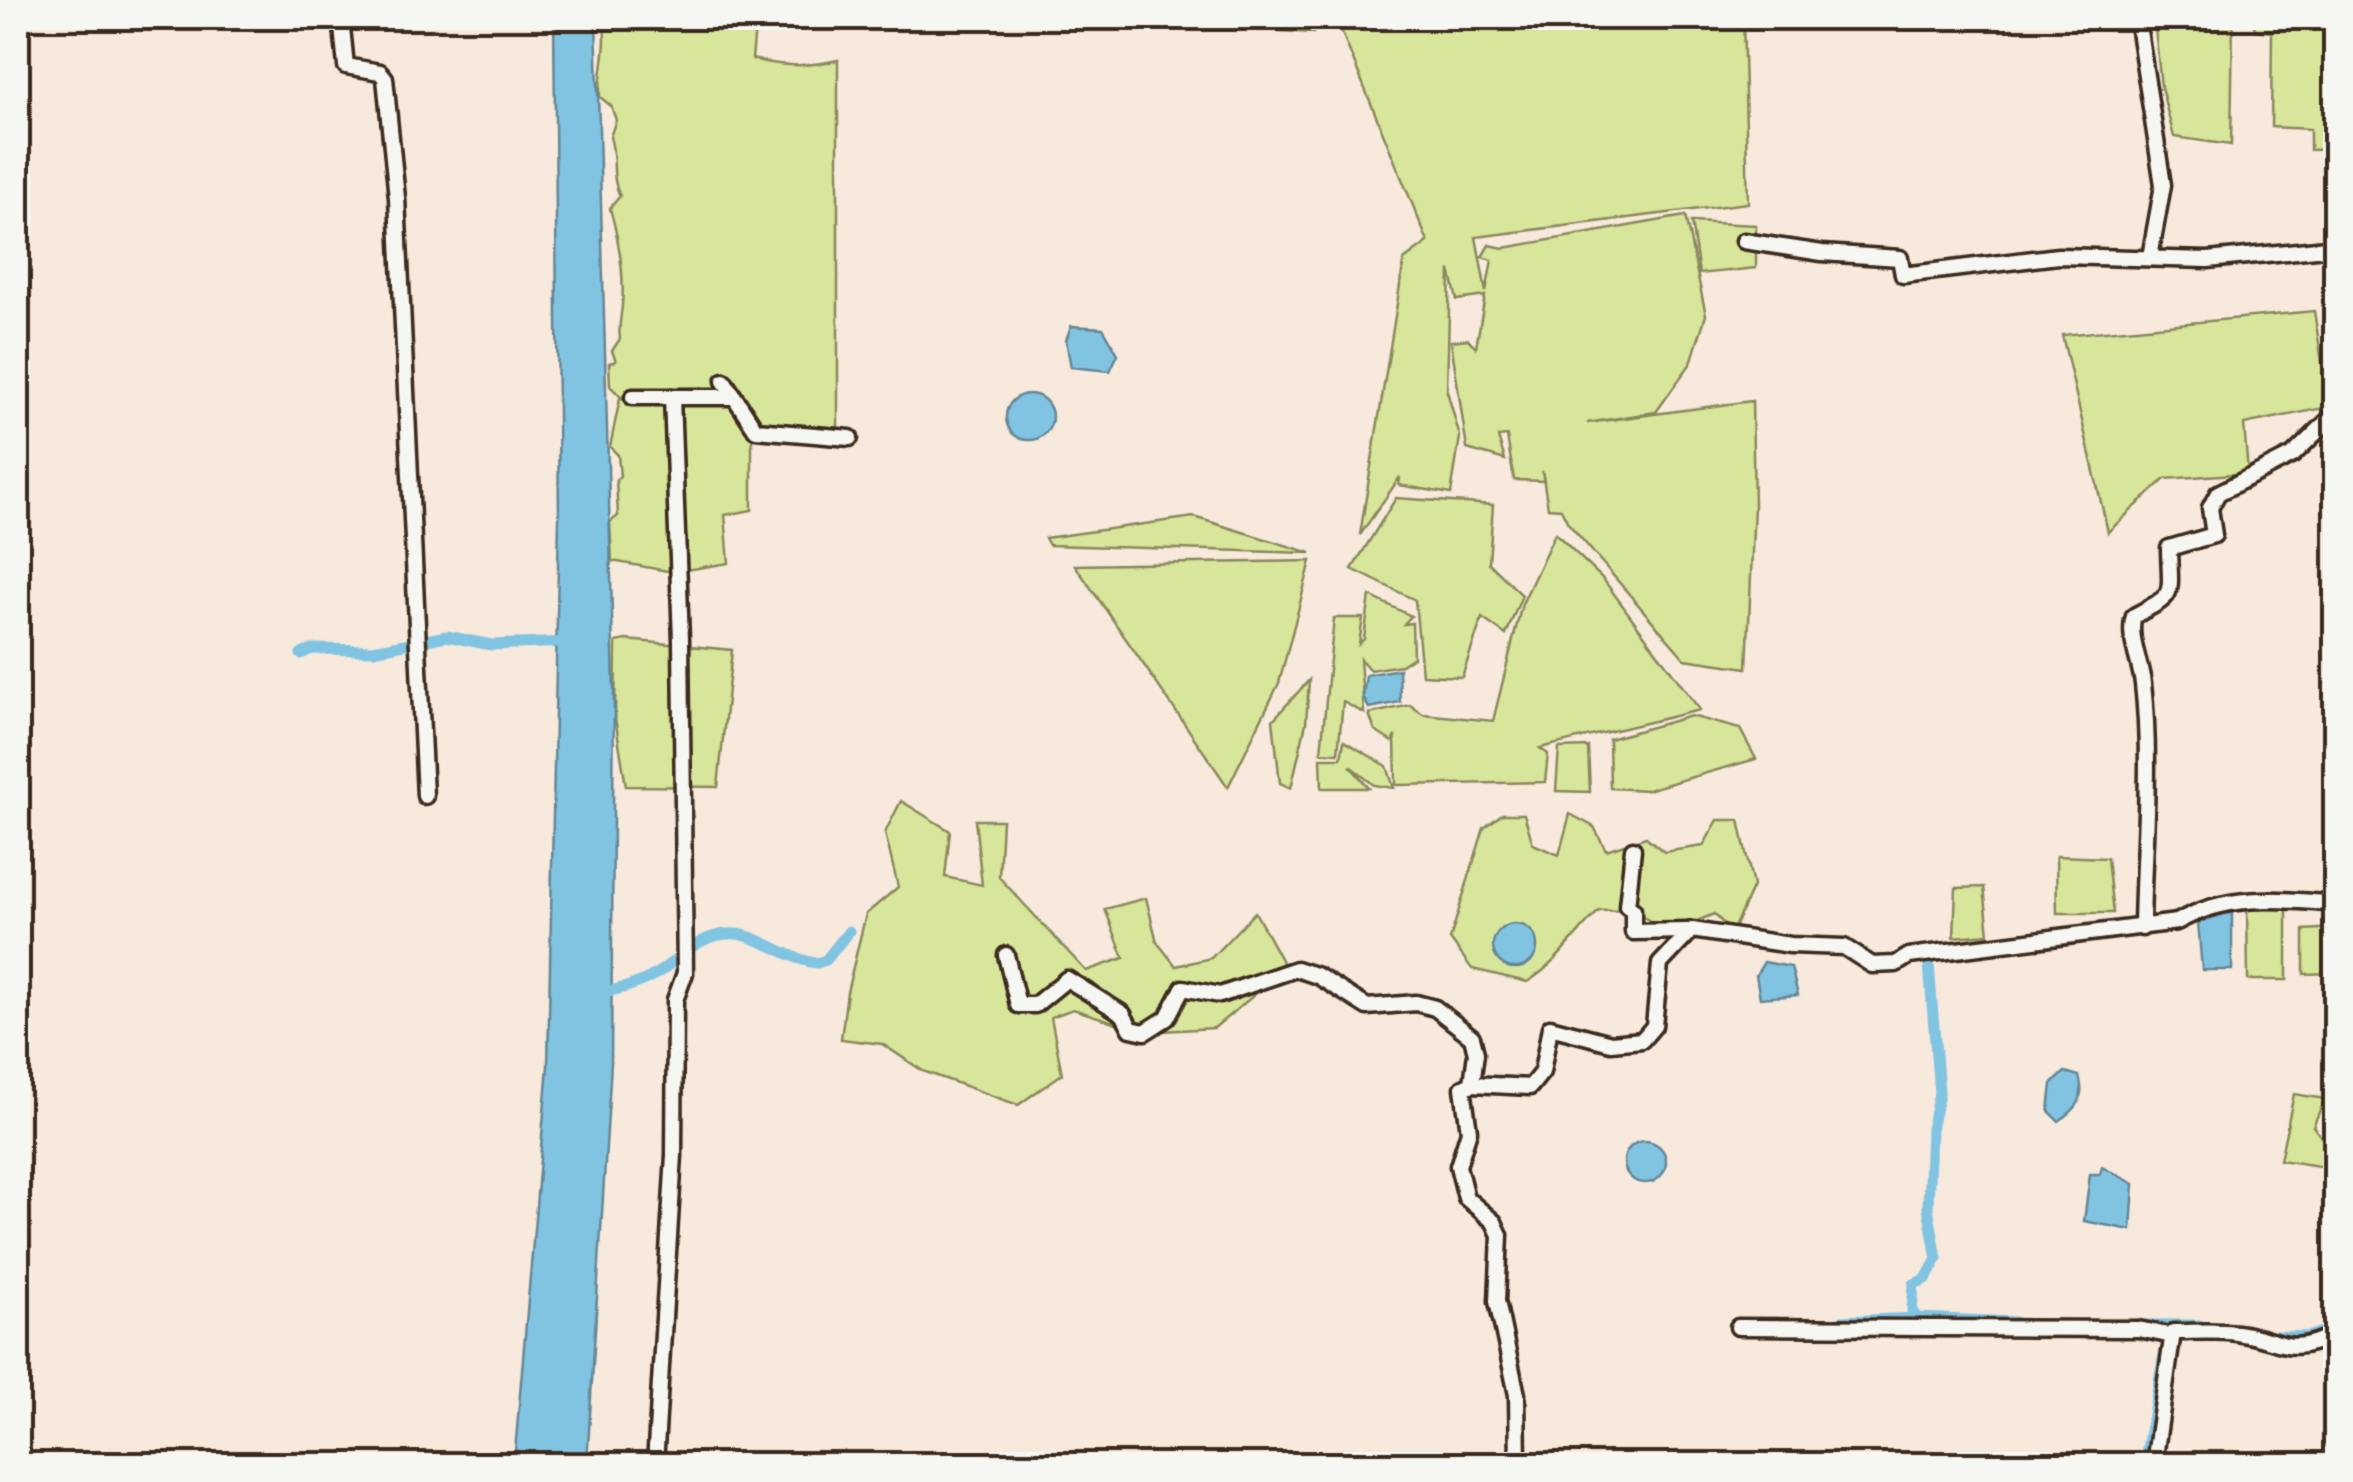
<svg xmlns="http://www.w3.org/2000/svg" width="2353" height="1482" font-family="Mali,sans-serif">
	<style>
		.green { fill: #d7e69a; stroke: #89885c; stroke-width: 2.5 }
		.water { fill: #81c4e2; stroke: #658694; stroke-width: 2.5 }
		.lines { fill: none; stroke-linecap: round; stroke-linejoin: round }
		.canal { stroke: #81c4e2; stroke-width: 11 }
		.minor-casing { stroke: #3b2a1e; stroke-width: 21 }
		.minor { stroke: #f6f6f2; stroke-width: 14 }
	</style>
	<rect width="100%" height="100%" fill="#f7e9dc"/>
	<filter id="ink" filterUnits="userSpaceOnUse"><feTurbulence type="fractalNoise" baseFrequency=".01" numOctaves="2"/><feDisplacementMap in="SourceGraphic" scale="20" xChannelSelector="R" yChannelSelector="G"/><feConvolveMatrix kernelMatrix="1 2 1 2 8 2 1 2 1" color-interpolation-filters="sRGB"/></filter>
	<g filter="url(#ink)">
		<g class="green">
			<path d="M602,18H756L752,59C783,67 807,67 838,60V436L756,429L727,395L621,397L610,386L609,363L616,361L612,351L620,339C618,326 621,318 622,306C625,273 618,237 610,208L620,196C610,177 617,158 610,137L616,120L611,106L600,97C599,69 610,44 602,18Z"/>
			<polygon points="1104,18 1313,18 1313,33 1110,21"/>
			<polygon points="1342,18 1743,18 1748,203 1476,237 1486,292 1492,260 1482,257 1489,245 1504,248 1685,216 1706,315 1691,363 1656,412 1587,423 1752,401 1754,505 1747,668 1685,659 1568,523 1561,509 1548,508 1542,471 1544,481 1514,480 1507,436 1498,437 1505,460 1467,449 1451,341 1468,339 1476,347 1485,296 1457,300 1450,270 1447,391 1460,437 1451,494 1399,485 1400,477 1360,535 1404,260 1428,242 1342,33"/>
			<polygon points="2154,18 2233,18 2231,145 2174,137 2161,87"/>
			<polygon points="2253,18 2335,18 2335,149 2310,150 2310,129 2271,127 2272,32 2255,30"/>
			<polygon points="1691,222 1756,225 1756,268 1699,274"/>
			<polygon points="2314,311 2329,407 2244,424 2248,473 2165,479 2108,532 2062,335"/>
			<polygon points="620,398 669,399 673,572 612,561 610,522 618,516 616,480 620,476 618,455 610,447"/>
			<polygon points="728,398 752,430 752,510 725,515 729,563 680,571 673,399"/>
			<polygon points="1396,498 1493,505 1489,563 1522,595 1506,635 1482,618 1462,677 1422,675 1415,600 1352,569"/>
			<polygon points="1194,517 1311,553 1049,545 1045,538"/>
			<polygon points="1555,533 1603,579 1700,710 1540,748 1548,754 1545,782 1396,785 1395,736 1392,742 1375,731 1369,714 1410,705 1423,714 1493,721 1522,604"/>
			<polygon points="1311,561 1279,683 1228,787 1075,565"/>
			<polygon points="1370,596 1411,616 1404,624 1412,623 1413,657 1401,665 1370,670 1360,659 1364,713 1343,702 1338,753 1321,752 1334,618 1363,618 1359,644 1364,639"/>
			<polygon points="626,640 732,650 718,787 626,786 615,718 616,642"/>
			<polygon points="1309,680 1306,723 1291,788 1280,783 1273,720"/>
			<polygon points="1691,716 1740,729 1756,759 1647,790 1610,788 1609,739"/>
			<polygon points="1344,741 1387,766 1394,788 1374,785 1350,766 1369,788 1322,788 1321,758 1341,758"/>
			<polygon points="1588,747 1590,792 1556,791 1559,748"/>
			<polygon points="901,801 950,831 945,877 982,885 975,820 1002,820 999,877 1086,971 1124,958 1105,909 1146,898 1157,942 1176,966 1211,958 1255,912 1286,969 1214,1028 1145,1032 1073,1009 1051,1017 1062,1074 1018,1105 923,1071 882,1044 841,1039 847,992 866,914 898,887 885,833"/>
			<path d="M1502,814H1524L1533,844L1559,855L1570,814L1594,827L1606,850L1646,837L1664,852L1703,846L1718,820H1739L1753,886L1732,932L1714,914L1668,933L1633,910L1599,911C1573,935 1558,964 1527,982L1472,969L1450,939L1484,828Z"/>
			<polygon points="2056,856 2107,858 2113,913 2057,913"/>
			<polygon points="1984,887 1989,934 1954,937 1956,888"/>
			<polygon points="2247,907 2287,909 2287,980 2248,980"/>
			<polygon points="2335,928 2335,973 2304,974 2304,930"/>
			<polygon points="2294,1094 2325,1099 2313,1126 2333,1153 2325,1167 2280,1160"/>
		</g>
		<g class="water">
			<polygon points="554,18 596,18 614,690 611,1063 587,1464 514,1464 548,1066 559,516"/>
			<polygon points="1071,326 1103,328 1118,354 1110,371 1071,367 1066,340"/>
			<circle cx="1029" cy="417" r="23"/>
			<polygon points="1399,669 1400,702 1369,708 1363,697 1366,675"/>
			<polygon points="2232,912 2232,970 2202,970 2198,922"/>
			<circle cx="1515" cy="946" r="22"/>
			<polygon points="1764,962 1791,967 1798,995 1760,998 1756,975"/>
			<path d="M2065,1072L2079,1076C2086,1099 2077,1109 2059,1121L2049,1111L2052,1084Z"/>
			<circle cx="1645" cy="1162" r="21"/>
			<polygon points="2102,1167 2134,1184 2131,1230 2084,1221 2090,1174 2100,1174"/>
		</g>
		<g class="lines">
			<g class="canal">
				<polyline points="301,654 312,649 373,650 447,636 491,645 569,642"/>
				<polyline points="1929,964 1939,1093 1931,1129 1928,1207 1937,1259 1926,1279 1914,1284 1912,1311 1917,1318 2015,1322"/>
				<path d="M597,993C621,990 642,984 662,970C685,953 705,931 737,934C765,938 789,960 817,963L826,960L849,931"/>
				<polyline points="1841,1321 1917,1318"/>
				<polyline points="2143,1325 2200,1325"/>
				<polyline points="2272,1336 2308,1337 2336,1327"/>
				<polyline points="2144,1464 2164,1354"/>
			</g>
			<defs>
				<g id="minor">
					<polyline points="341,18 346,66 380,72 385,78 397,198 425,796"/>
					<polyline points="2137,18 2163,185 2150,257"/>
					<polyline points="1744,241 1822,253 1900,258 1903,275 2058,256 2208,260 2336,247"/>
					<polyline points="724,381 756,430 850,438"/>
					<polyline points="633,397 730,397"/>
					<polyline points="1633,849 1627,906 1633,910 1633,932 1687,931"/>
					<path d="M2142,928C2143,848 2152,764 2143,684C2141,663 2127,636 2134,616C2177,593 2170,598 2169,548L2214,535L2210,508L2218,493L2293,455L2336,413"/>
					<polyline points="1006,955 1018,1005 1035,1005 1067,979 1123,1014 1131,1029 1145,1032 1167,1018 1183,988 1220,995 1296,969 1318,976 1367,1007 1416,1003 1435,1008 1472,1037 1476,1053 1472,1084 1463,1088 1469,1131 1458,1166 1466,1198 1494,1222 1500,1235 1497,1301 1517,1395 1518,1464"/>
					<path d="M1472,1084L1530,1087L1542,1072L1550,1027L1611,1043L1642,1040L1654,1026L1660,964L1692,930L1790,945L1844,947L1872,965L1896,964L1909,956L2177,922C2227,893 2280,899 2336,904"/>
					<polyline points="1738,1327 2138,1329 2173,1336"/>
					<polyline points="655,1464 674,1155 675,1000 685,973 681,640 672,397"/>
					<path d="M2154,1464L2173,1332C2194,1332 2216,1330 2237,1333C2283,1339 2285,1358 2336,1334"/>
				</g>
			</defs>
			<use href="#minor" class="minor-casing"/>
			<use href="#minor" class="minor"/>
		</g>
	</g>
	<rect width="2353" height="1482" fill="none" stroke="#f6f6f2" stroke-width="60"/>
	<rect x="30" y="30" width="2293" height="1422" fill="none" stroke="#3b2a1e" stroke-width="4" filter="url(#ink)"/>
</svg>
